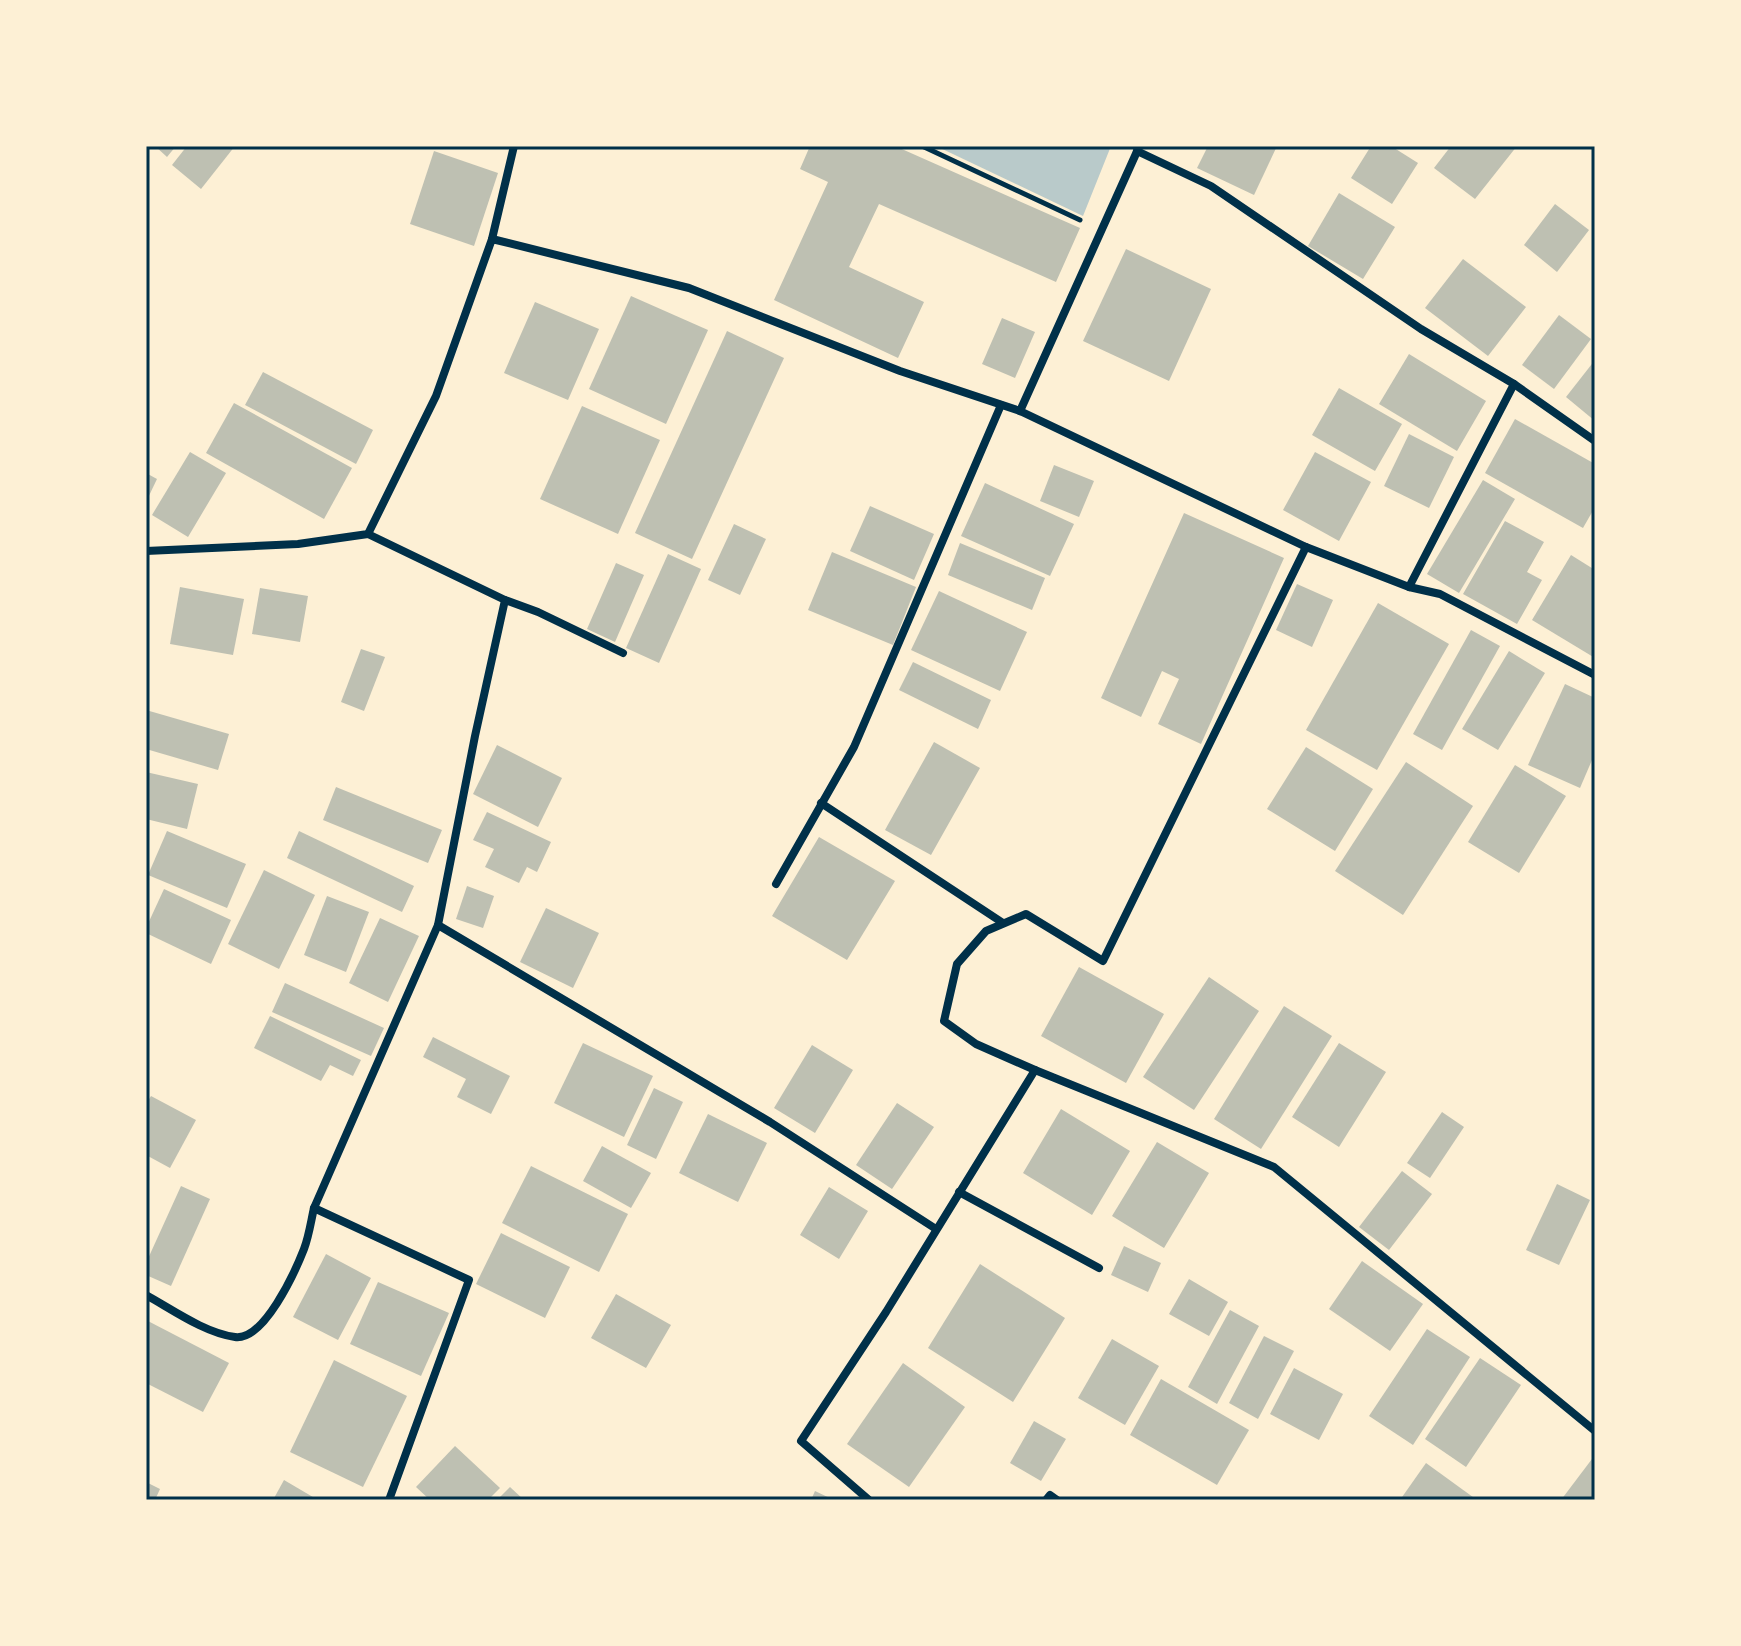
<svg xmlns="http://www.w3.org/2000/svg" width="1741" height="1646" font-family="'Fira Sans Condensed',sans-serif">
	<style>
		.green { fill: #b9caca }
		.building { fill: #bec0b2 }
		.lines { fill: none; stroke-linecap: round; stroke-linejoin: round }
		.path { stroke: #003049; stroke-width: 5 }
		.minor { stroke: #003049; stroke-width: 8 }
		.neatline { fill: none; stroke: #003049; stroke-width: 3 }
	</style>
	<rect width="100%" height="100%" fill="#fdf0d5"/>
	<polygon class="green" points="936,146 1111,146 1083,216"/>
	<g class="building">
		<polygon points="155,146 176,146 167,157"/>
		<polygon points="187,146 235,146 201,189 172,165"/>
		<polygon points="810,146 895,146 1080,228 1056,282 879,204 849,267 924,302 898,358 774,300 828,182 800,169"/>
		<polygon points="1208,146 1277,146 1254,195 1197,168"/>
		<polygon points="1371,146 1391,146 1418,163 1392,204 1351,178"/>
		<polygon points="1451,146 1517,146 1475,199 1434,168"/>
		<polygon points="434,151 498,173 474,246 410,224"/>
		<polygon points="1339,193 1395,227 1363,279 1308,246"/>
		<polygon points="1555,204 1589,230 1557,272 1524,245"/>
		<polygon points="1126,249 1211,289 1169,381 1083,341"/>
		<polygon points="1463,259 1526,307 1488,356 1425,308"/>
		<polygon points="631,296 708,330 666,424 589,389"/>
		<polygon points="535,302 599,329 568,400 504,373"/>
		<polygon points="1559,315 1591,339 1554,389 1522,365"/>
		<polygon points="1002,318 1035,332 1015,378 982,364"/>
		<polygon points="727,331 784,358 692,559 635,533"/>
		<polygon points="1409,354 1486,401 1457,451 1379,404"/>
		<polygon points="1595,360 1595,421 1566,397"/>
		<polygon points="263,372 373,430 356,464 245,405"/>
		<polygon points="1339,388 1402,424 1375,471 1312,435"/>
		<polygon points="234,403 352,468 324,519 206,453"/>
		<polygon points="582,406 660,440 618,534 540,499"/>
		<polygon points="1515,419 1595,464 1595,507 1583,528 1485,473"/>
		<polygon points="1409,434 1454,457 1429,508 1384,486"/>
		<polygon points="190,452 226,473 188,537 152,515"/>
		<polygon points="1315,452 1371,482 1339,541 1283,510"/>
		<polygon points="1054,465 1094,481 1079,517 1040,501"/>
		<polygon points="146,473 157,479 146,502"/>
		<polygon points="1483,480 1515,499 1459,593 1427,574"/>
		<polygon points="985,483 1074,524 1050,576 961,536"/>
		<polygon points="870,506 934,534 914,580 850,551"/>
		<polygon points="1184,513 1284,558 1201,744 1158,724 1179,679 1162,671 1141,717 1101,698"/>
		<polygon points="1505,521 1544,542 1527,572 1542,580 1517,624 1463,594"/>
		<polygon points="734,524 766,539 740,595 708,580"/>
		<polygon points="960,543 1045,578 1032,610 948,575"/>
		<polygon points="832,552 916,587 893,645 808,610"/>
		<polygon points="668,554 701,569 659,663 626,648"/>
		<polygon points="1571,555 1595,570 1595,658 1532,620"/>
		<polygon points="616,563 644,575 615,642 587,629"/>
		<polygon points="1297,584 1333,600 1312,647 1276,630"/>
		<polygon points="180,587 244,599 233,655 170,644"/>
		<polygon points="260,588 308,596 300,642 252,634"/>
		<polygon points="939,591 1027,632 1000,691 911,650"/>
		<polygon points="1378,603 1449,644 1377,770 1306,730"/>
		<polygon points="1471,630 1500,646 1442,750 1413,734"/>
		<polygon points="361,649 385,657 364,711 341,702"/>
		<polygon points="1509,651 1545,673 1498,750 1462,729"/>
		<polygon points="913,662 991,700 978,729 899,690"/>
		<polygon points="1565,684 1595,698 1595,753 1580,788 1528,765"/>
		<polygon points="146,710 229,734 218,770 146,749"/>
		<polygon points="934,742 980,768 931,855 885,830"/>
		<polygon points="497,745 562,778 538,827 473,794"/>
		<polygon points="1306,747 1373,789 1335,851 1267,809"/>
		<polygon points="1406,762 1473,806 1403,915 1335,871"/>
		<polygon points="1515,765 1566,796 1519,873 1468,842"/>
		<polygon points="146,772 198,784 187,829 146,819"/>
		<polygon points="336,787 442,830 428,863 323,820"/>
		<polygon points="487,812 551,842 537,872 527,867 519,883 485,867 494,849 473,840"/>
		<polygon points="167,831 246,864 227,908 148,875"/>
		<polygon points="299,831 414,886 402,912 287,858"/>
		<polygon points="819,837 895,881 847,960 772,916"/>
		<polygon points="264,870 315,895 279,969 228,944"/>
		<polygon points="467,886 494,896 483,928 456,919"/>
		<polygon points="164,889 231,920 211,964 146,933 146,928"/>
		<polygon points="327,896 369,912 346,972 304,955"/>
		<polygon points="546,908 599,933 573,988 520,962"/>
		<polygon points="380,918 419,936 388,1002 349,983"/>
		<polygon points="1079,967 1164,1014 1126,1083 1041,1036"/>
		<polygon points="1209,977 1259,1011 1194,1110 1143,1077"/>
		<polygon points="285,983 384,1028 371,1056 272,1012"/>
		<polygon points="1284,1006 1332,1036 1261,1149 1214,1119"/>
		<polygon points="270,1016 361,1060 353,1076 330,1065 321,1081 254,1048"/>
		<polygon points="433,1037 510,1076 491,1114 457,1097 466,1079 423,1057"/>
		<polygon points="583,1043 653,1076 624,1137 554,1103"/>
		<polygon points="1339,1043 1386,1072 1339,1147 1292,1117"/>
		<polygon points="812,1045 853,1070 815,1133 774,1108"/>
		<polygon points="654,1088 683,1102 656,1159 627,1145"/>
		<polygon points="151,1096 196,1120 170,1168 146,1155 146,1104"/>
		<polygon points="897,1103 934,1127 892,1189 856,1165"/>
		<polygon points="1061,1109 1130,1151 1092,1215 1023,1173"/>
		<polygon points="1442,1112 1464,1127 1430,1178 1407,1163"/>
		<polygon points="708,1114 767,1143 738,1202 679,1173"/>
		<polygon points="1157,1142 1209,1173 1164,1248 1112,1216"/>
		<polygon points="602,1146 651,1173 631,1208 583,1181"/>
		<polygon points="531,1166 628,1214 599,1272 502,1223"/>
		<polygon points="1402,1171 1432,1194 1389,1250 1359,1227"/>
		<polygon points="1557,1184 1590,1200 1559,1265 1526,1250"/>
		<polygon points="181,1186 210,1199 171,1286 146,1275 146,1263"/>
		<polygon points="829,1187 868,1211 839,1259 800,1235"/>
		<polygon points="501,1233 570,1267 545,1318 476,1284"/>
		<polygon points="1124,1246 1161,1263 1148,1292 1111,1275"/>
		<polygon points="326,1254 371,1278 338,1340 293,1317"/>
		<polygon points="1362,1261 1423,1304 1390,1351 1329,1309"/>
		<polygon points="980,1264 1065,1318 1013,1402 928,1348"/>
		<polygon points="1189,1279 1228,1302 1209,1336 1169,1314"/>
		<polygon points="378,1282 449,1313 421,1376 350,1344"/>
		<polygon points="616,1294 671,1325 646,1368 591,1338"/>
		<polygon points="1230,1310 1259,1326 1217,1404 1188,1387"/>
		<polygon points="146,1320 229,1363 203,1412 146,1383"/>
		<polygon points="1427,1329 1470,1357 1413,1445 1369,1416"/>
		<polygon points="1264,1336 1294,1351 1258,1419 1229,1403"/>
		<polygon points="1112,1339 1159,1366 1125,1425 1078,1398"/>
		<polygon points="1480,1358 1521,1385 1466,1467 1425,1439"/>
		<polygon points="334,1360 407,1396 363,1487 290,1452"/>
		<polygon points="903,1363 965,1407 909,1487 847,1444"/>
		<polygon points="1294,1368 1343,1394 1319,1440 1270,1414"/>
		<polygon points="1161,1379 1249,1430 1217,1485 1130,1435"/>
		<polygon points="1034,1421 1066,1439 1041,1481 1010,1463"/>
		<polygon points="455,1446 500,1488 488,1500 430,1500 416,1487"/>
		<polygon points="1595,1455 1595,1500 1561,1500"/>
		<polygon points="1426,1463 1477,1500 1400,1500"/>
		<polygon points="284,1480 318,1500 273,1500"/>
		<polygon points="146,1482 160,1489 155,1500 146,1500"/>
		<polygon points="510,1487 524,1500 497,1500"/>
		<polygon points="815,1491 834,1500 811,1500"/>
	</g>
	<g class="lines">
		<polyline class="path" points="922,146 1080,220"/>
		<g class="minor">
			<polyline points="1137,151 1211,186 1421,329 1514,384 1409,587"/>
			<polyline points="492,239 514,146"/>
			<polyline points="1514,384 1595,441"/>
			<polyline points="1020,411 1139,147"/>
			<polyline points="368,534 505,600 475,736 438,925 770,1122 936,1229"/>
			<polyline points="146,551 298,544 368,534 436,396 492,239 689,288 900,371 1020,411 1306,547 1409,587 1440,594 1595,675"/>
			<polyline points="505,600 538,612 623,653"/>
			<polyline points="821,803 1003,923"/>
			<polyline points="776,884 854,747 1001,405"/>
			<polyline points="1035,1070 976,1044 944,1021 957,964 986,931 1026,914 1103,961 1306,547"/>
			<polyline points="959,1192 1099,1268"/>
			<polyline points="314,1208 469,1280 389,1500"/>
			<path d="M146,1295C173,1310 205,1333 235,1337C264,1341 295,1272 304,1249C309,1236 311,1221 314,1208L438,925"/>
			<polyline points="869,1500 801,1441 886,1312 1035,1070 1274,1167 1595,1431"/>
			<polyline points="1046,1500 1050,1495 1057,1500"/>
		</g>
	</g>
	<rect width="1741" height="1646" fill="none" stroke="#fdf0d5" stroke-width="296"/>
	<rect x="148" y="148" width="1445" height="1350" class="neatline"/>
</svg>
